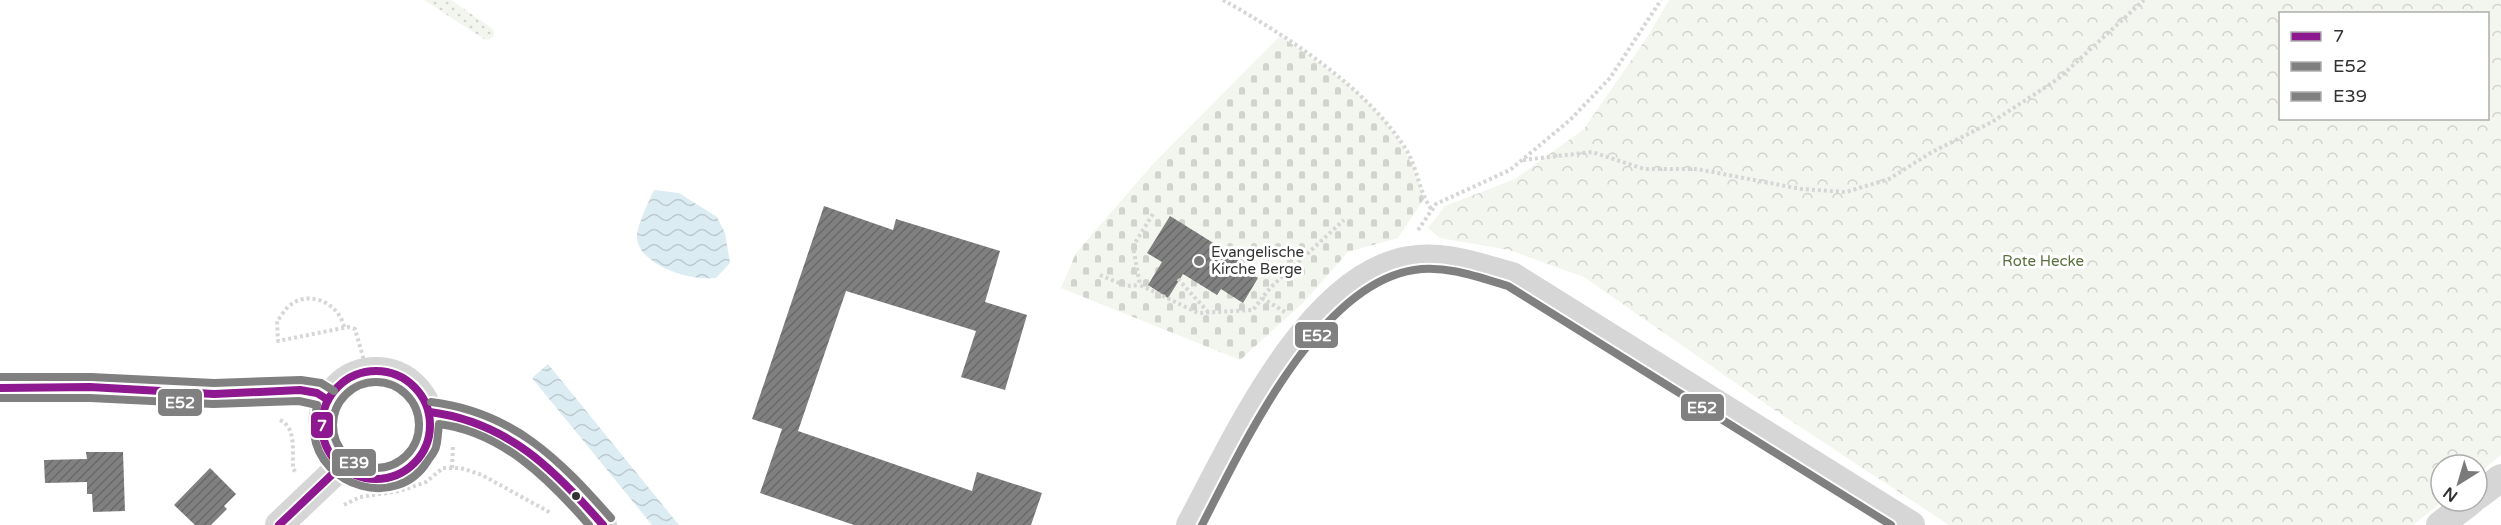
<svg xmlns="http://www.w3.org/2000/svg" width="2501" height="525" font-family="'Varela Round',sans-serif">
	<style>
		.grass { fill: url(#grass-dots) }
		.forest { fill: url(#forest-crowns); fill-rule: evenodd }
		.cemetery { fill: url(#cemetery-stones) }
		.water { fill: url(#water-waves) }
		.building { fill: url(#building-hatch) }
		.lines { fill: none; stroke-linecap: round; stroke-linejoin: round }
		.path { stroke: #d6d6d6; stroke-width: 4; stroke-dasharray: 3 3; stroke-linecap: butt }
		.tertiary { stroke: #d6d6d6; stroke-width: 28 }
		.bus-1-casing { stroke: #fff; stroke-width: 12 }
		.bus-2-casing { stroke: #fff; stroke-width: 12 }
		.bus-3-casing { stroke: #fff; stroke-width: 12 }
		.bus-1 { stroke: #8d188f; stroke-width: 8 }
		.bus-2 { stroke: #808080; stroke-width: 8 }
		.bus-3 { stroke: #808080; stroke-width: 8 }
		.poi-dot { fill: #7a7a7a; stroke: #fff; stroke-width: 2 }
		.bus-dot { fill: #323232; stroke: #fff; stroke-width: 2 }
		.labels { text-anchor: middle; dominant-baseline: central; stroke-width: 6; stroke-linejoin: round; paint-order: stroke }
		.poi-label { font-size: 15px; fill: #323232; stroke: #fff; text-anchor: start }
		.park-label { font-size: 15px; fill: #5a703d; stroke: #fff }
		.line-badge { stroke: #fff; stroke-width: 2 }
		.badge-label { font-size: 16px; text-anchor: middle; font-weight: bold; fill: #fff }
	</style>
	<defs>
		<pattern id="grass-dots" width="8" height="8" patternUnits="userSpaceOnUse" patternTransform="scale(1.5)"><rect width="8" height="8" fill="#f3f6ee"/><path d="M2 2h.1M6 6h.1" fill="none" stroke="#d1d3cd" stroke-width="1.8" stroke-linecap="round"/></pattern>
		<pattern id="forest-crowns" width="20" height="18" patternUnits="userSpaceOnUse" patternTransform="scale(1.5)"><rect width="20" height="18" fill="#f3f6ee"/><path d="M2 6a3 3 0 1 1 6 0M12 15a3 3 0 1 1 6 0" fill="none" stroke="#d1d3cd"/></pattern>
		<pattern id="cemetery-stones" width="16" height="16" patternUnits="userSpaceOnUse" patternTransform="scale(1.5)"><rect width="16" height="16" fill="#f3f6ee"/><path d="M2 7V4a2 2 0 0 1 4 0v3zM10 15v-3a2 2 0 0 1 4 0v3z" fill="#d1d3cd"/></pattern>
		<pattern id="water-waves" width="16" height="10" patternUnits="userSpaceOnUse" patternTransform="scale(1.5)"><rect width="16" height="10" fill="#dcecf3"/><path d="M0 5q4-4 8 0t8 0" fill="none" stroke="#bdcbd1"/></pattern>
		<pattern id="building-hatch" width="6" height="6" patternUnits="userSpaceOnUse" patternTransform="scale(1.5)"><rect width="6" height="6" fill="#808080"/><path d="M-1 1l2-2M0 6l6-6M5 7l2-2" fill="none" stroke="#696969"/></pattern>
	</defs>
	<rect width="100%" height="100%" fill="#fff"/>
	<polygon class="grass" points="424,0 451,0 493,29 494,36 488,40 484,39"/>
	<path class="forest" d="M1669,0H2501V455L2477,475V465H2441V501H2443L2413,525H1949L1773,409L1584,277L1509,250L1440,238L1428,228L1445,206L1515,179L1584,129L1648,36ZM2280,14H2488V118H2280Z"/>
	<path class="cemetery" d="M1280,36C1346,81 1402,117 1424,199L1398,238L1348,252L1303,303L1240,360L1061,288L1076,253L1152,165Z"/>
	<g class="water">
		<path d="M654,190L679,193L717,217L725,233L730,263L716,278C709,278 700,279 693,277C674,274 640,261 637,239C636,227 649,201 654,190Z"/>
		<polygon points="548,364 679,525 652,525 532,378"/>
	</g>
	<g class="building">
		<polygon points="824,206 893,230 896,219 1000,251 985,302 1027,315 1005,390 961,377 976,331 846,291 798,431 972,491 977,472 1042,493 1031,525 854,525 760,493 782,429 752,419"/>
		<polygon points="1170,216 1239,259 1236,264 1258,278 1243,303 1221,289 1217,295 1183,274 1168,298 1148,285 1162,262 1147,253"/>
		<polygon points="86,452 123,452 125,511 93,512 92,494 87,494 87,482 45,483 44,460 87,459"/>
		<polygon points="210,468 236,494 224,506 227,509 211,525 195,525 174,505"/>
	</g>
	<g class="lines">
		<g class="path">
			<path d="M1223,0C1287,36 1368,88 1407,151C1418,170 1419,193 1432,210"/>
			<polyline points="1523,160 1592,152 1644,169 1697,169 1801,189 1846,192 1889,179 1932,152 1992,122 2058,79 2144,0"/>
			<polyline points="1153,214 1133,246 1140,285 1198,313 1253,310 1262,298"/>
			<polyline points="1418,230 1436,204 1510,170 1570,120 1610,78 1661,0"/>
			<polyline points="1100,275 1126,286 1140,285"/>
			<polyline points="1178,279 1208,312"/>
			<polyline points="1285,312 1262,298 1271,287 1344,220"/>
			<path d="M344,327C339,303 309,289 289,306C284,310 281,317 277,321L278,341L348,327L355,329L367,371"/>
			<path d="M280,420C297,428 292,452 293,469L296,472"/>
			<polyline points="452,468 453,445"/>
			<polyline points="344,505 360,497 400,491 426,482 443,468 461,468 482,475 551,513"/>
		</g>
		<g class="tertiary">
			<circle cx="376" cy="425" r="54"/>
			<polyline points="0,388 90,387 214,394 300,390 317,393 328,400"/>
			<path d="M430,412C501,414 560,474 603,525"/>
			<polyline points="2477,496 2501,478"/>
			<polyline points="279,525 341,466"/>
			<path d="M1190,525C1235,442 1308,277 1409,260C1445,254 1478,267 1512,276L1911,525"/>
			<polyline points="2440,525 2471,501"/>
		</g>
		<defs>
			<g id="bus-1">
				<circle cx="376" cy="425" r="54"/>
				<polyline points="0,388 90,387 214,394 300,390 317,393 328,400"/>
				<path d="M430,412C507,422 554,469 603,525"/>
				<polyline points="279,525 341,466"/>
			</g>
			<g id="bus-2">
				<path d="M0,398H90L213,404L299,401L317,405C316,414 313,424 314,433C320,487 396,510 427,462C430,457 435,452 436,447C438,440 438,431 439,424C502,432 549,479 589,525"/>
				<path d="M1202,525C1243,446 1317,285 1414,270C1446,265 1478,277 1508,286L1891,525"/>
			</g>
			<g id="bus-3">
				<polyline points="0,377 91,377 214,383 301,380 321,383 334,391"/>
				<circle cx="376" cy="425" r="43"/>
				<path d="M431,402C513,412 559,459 611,518"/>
			</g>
		</defs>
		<use href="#bus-1" class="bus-1-casing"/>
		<use href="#bus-2" class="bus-2-casing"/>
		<use href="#bus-3" class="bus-3-casing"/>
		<use href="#bus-1" class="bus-1"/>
		<use href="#bus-2" class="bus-2"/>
		<use href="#bus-3" class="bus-3"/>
	</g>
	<circle class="poi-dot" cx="1199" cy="261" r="6"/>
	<circle class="bus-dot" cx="576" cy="496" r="5"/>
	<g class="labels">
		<g class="poi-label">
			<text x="1211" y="252">Evangelische<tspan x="1211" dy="17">Kirche Berge</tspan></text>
		</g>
		<g class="park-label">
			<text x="2043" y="261">Rote Hecke</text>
		</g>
	</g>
	<g class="line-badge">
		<rect x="1294" y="321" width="45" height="28" rx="6" fill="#808080"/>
		<rect x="157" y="388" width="46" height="29" rx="6" fill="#808080"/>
		<rect x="1680" y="393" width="45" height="29" rx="6" fill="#808080"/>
		<rect x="310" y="411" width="24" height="28" rx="6" fill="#8d188f"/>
		<rect x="331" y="448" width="46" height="29" rx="6" fill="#808080"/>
	</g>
	<g class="badge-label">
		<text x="1317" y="341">E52</text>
		<text x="180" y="408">E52</text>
		<text x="1702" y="413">E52</text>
		<text x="322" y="431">7</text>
		<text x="354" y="468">E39</text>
	</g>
	<rect x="2279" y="12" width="210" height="108" fill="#ffffff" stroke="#adadad" stroke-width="1.5"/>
	<rect x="2291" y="32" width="30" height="9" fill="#8d188f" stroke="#adadad" stroke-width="1.5"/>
	<text x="2333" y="42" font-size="18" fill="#323232">7</text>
	<rect x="2291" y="62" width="30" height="9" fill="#808080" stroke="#adadad" stroke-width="1.5"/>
	<text x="2333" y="72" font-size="18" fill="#323232">E52</text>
	<rect x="2291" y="92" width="30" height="9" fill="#808080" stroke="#adadad" stroke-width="1.5"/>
	<text x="2333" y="102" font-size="18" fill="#323232">E39</text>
	<g transform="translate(2459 483) rotate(217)"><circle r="28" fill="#ffffff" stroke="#adadad" stroke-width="1.5"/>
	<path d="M0-4.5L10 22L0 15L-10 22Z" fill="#7a7a7a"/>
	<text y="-9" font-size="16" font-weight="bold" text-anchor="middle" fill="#323232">N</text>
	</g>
</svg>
